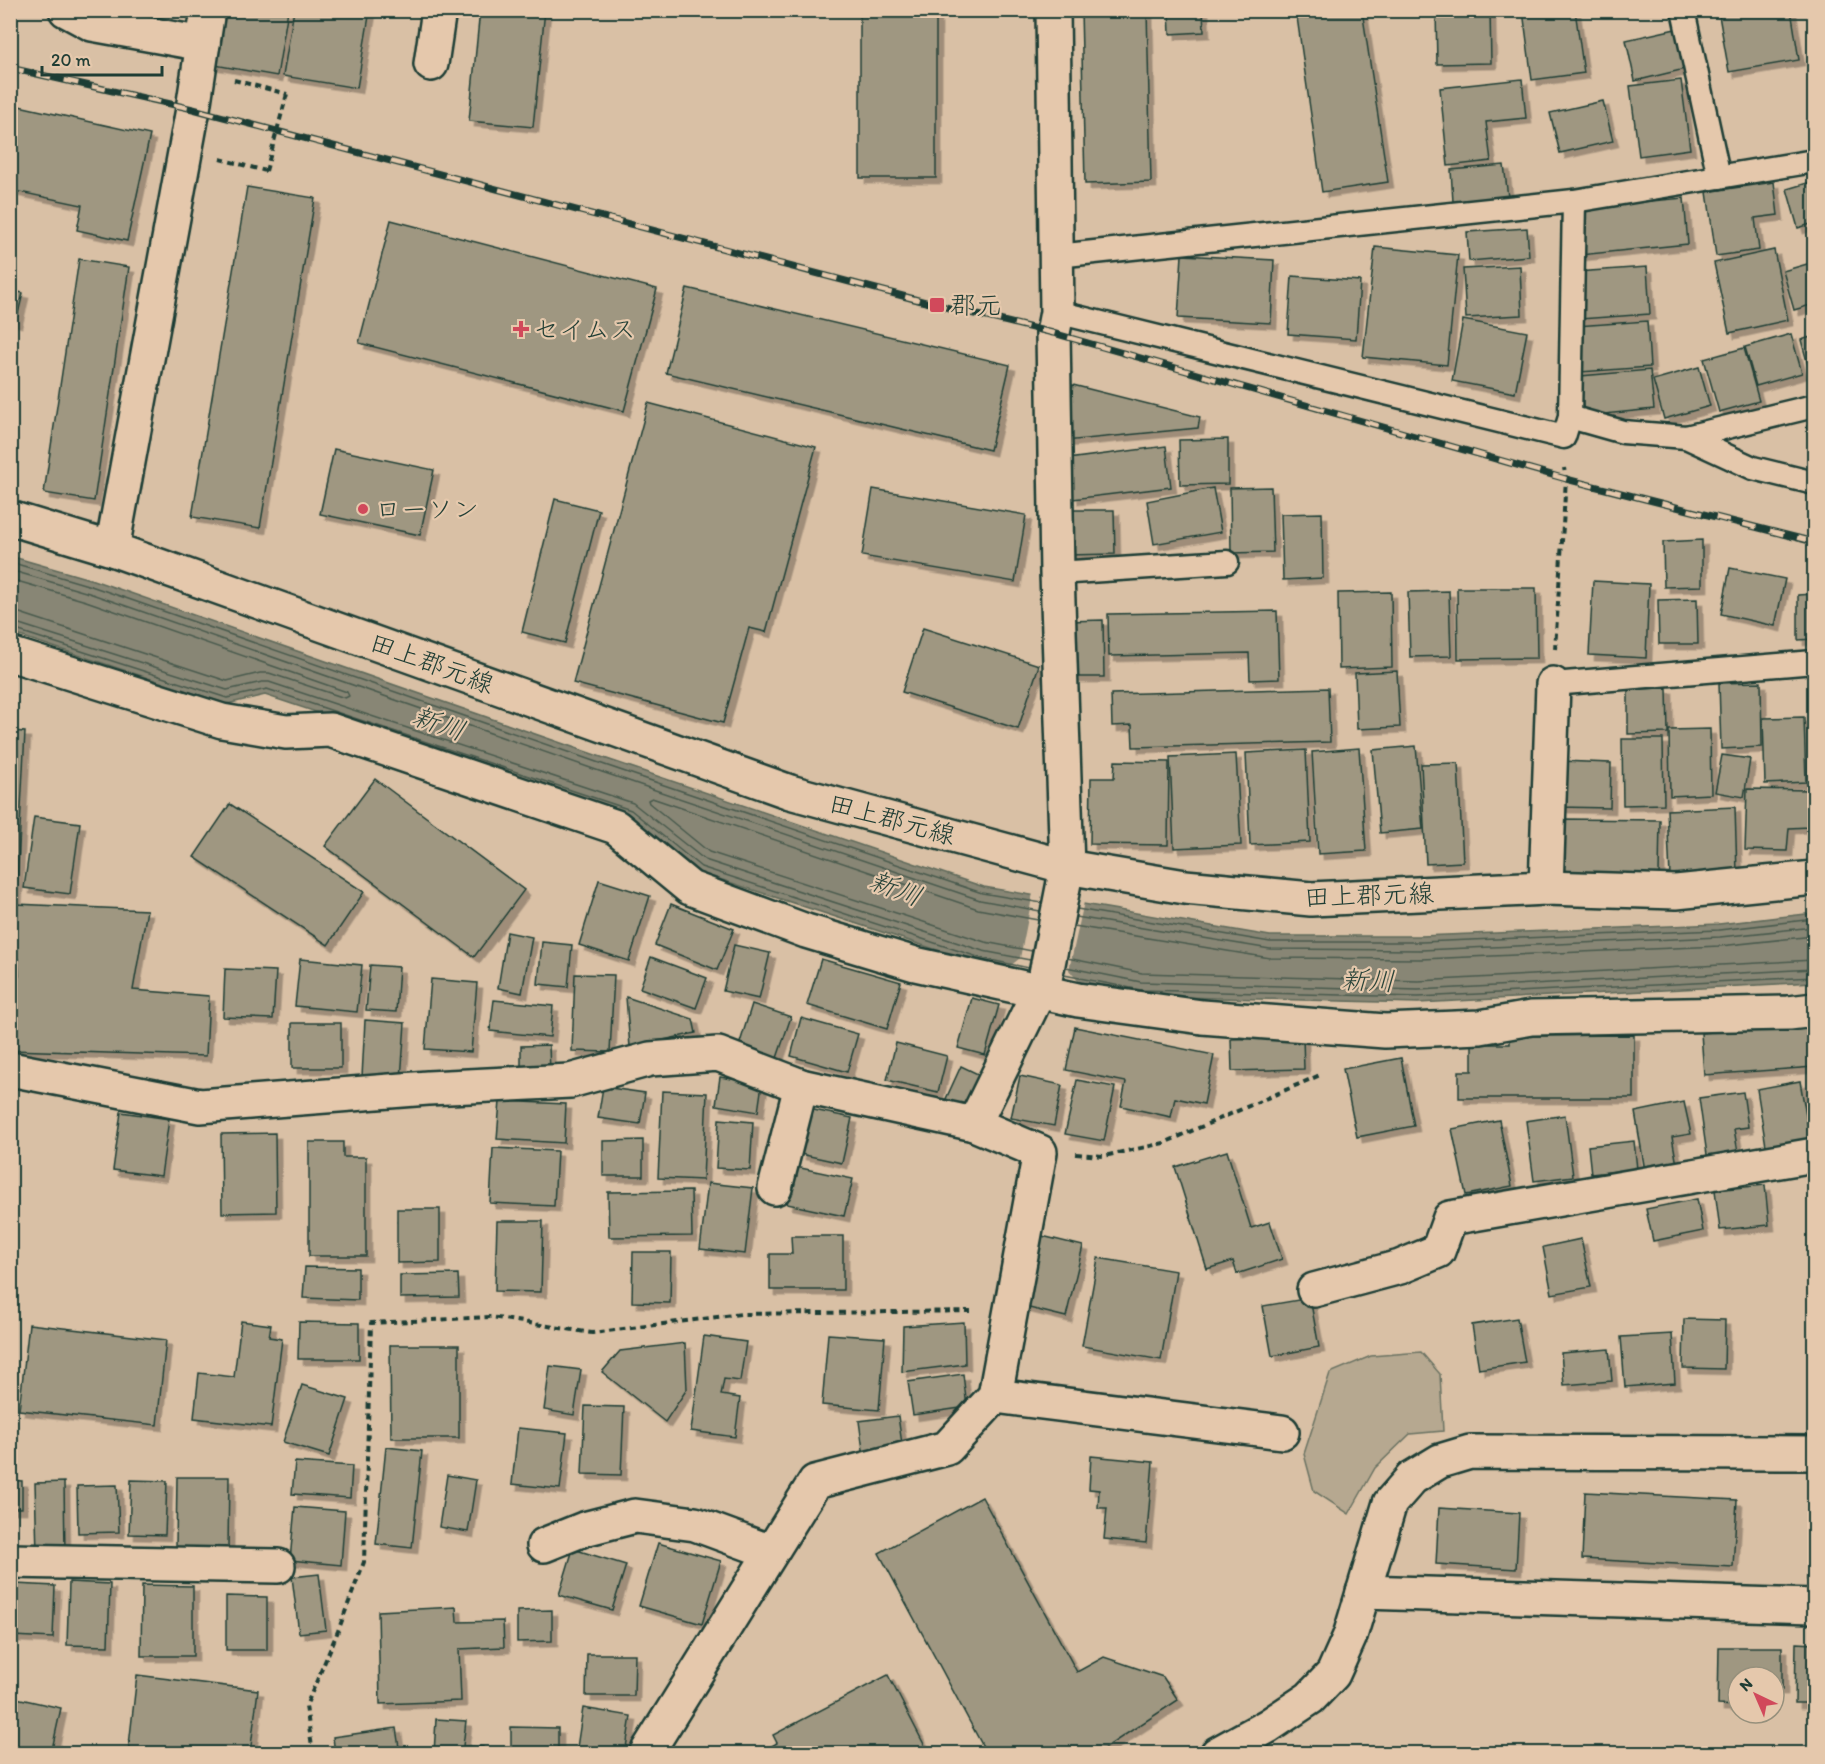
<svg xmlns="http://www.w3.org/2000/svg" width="1825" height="1764" font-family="Itim,'Klee One',sans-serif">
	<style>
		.green { fill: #b6a890; stroke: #6a7262; stroke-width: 1.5 }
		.water { fill: #888674; stroke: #5e695a; stroke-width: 1.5 }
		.pier { fill: #d9c0a5 }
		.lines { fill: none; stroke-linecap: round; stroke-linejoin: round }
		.shore { stroke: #495a4e; stroke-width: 1.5 }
		.building { fill: #9f9781; stroke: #1f3d34; stroke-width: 1.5; filter: url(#shadow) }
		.lane-casing { stroke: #1f3d34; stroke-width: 27 }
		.street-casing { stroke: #1f3d34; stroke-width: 38 }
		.path { stroke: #1f3d34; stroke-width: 4; stroke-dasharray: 6 4.5; stroke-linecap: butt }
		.lane { stroke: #e5c8ac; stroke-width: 22 }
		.street { stroke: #e5c8ac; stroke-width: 33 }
		.rail-casing { stroke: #1f3d34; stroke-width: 7 }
		.rail { stroke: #e5c8ac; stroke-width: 4.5; stroke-dasharray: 14; stroke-linecap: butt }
		.path-bridge { stroke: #1f3d34; stroke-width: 4; stroke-dasharray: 6 4.5; stroke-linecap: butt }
		.poi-dot { fill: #d1495b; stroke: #e5c8ac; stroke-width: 2 }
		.labels { text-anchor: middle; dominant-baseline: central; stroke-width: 4.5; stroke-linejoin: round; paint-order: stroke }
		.poi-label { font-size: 26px; fill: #1f3d34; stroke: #e5c8ac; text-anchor: start }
		.street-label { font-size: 26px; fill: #1f3d34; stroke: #e5c8ac }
		.water-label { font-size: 27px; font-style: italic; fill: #2a443a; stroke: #e5c8ac }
	</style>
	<defs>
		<filter id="shadow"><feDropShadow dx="5.5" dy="5.5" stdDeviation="0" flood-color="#0004"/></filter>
	</defs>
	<rect width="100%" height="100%" fill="#d9c0a5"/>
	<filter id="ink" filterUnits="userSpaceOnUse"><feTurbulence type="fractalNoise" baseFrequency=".0167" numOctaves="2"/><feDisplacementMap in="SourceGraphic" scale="12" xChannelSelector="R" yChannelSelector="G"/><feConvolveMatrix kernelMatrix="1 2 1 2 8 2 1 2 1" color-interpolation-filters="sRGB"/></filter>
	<g filter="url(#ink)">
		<polygon class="green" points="1421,1352 1440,1374 1443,1431 1410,1434 1375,1468 1349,1514 1314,1491 1304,1454 1330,1373 1371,1356"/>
		<polygon class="water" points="10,556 93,580 607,759 984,887 1270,936 1421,936 1719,924 1814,913 1814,982 1418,1003 1140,996 980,964 698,872 629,816 265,695 227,704 11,633"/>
		<polygon class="pier" points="1033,893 1084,902 1069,970 1082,986 1009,967 1020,958"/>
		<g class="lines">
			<g class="shore">
				<polyline points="10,562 91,586 605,765 982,893 1042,903"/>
				<polyline points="10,570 89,593 602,772 980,900 1040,911"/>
				<polyline points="10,579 86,601 347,692 349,696 345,698 269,673 260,673 227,681 20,613 10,611"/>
				<polyline points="10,621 227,690 262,682 269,682 633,803 705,860 983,951 1030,960"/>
				<polyline points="10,628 227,698 267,689 631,810 701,867 981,958 1029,968"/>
				<polyline points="1077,909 1270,942 1421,942 1719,930 1814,919"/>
				<polyline points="1076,917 1270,949 1421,950 1720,937 1814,927"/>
				<polyline points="1074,926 1270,958 1422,959 1720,946 1814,936"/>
				<polyline points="1032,951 985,942 709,852 649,803 648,800 652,798 978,909 1038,920"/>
				<polyline points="1067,958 1142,973 1418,981 1814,960"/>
				<polyline points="1066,967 1141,982 1418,990 1814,969"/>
				<polyline points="1064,975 1141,990 1418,997 1814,977"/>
			</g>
		</g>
		<g class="building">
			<polygon points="212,10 288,10 277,76 203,63"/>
			<polygon points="294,10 370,10 357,88 283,76"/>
			<polygon points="480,10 545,10 533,127 469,121"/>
			<rect x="860" y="10" width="76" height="168"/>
			<polygon points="1081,10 1147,10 1151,182 1085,184"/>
			<polygon points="1169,10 1203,10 1204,32 1170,34"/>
			<polygon points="1296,10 1362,10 1388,182 1322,192"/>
			<polygon points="1436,10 1490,10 1491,63 1437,64"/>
			<polygon points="1575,10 1584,73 1532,80 1523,11"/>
			<polygon points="1718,10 1791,10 1799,60 1729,72"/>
			<polygon points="1680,28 1689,68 1635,81 1626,40"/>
			<polygon points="1522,79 1526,118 1486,122 1491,161 1448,166 1440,88"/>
			<polygon points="1681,80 1690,149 1639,156 1630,86"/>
			<polygon points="1603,101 1613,141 1560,153 1550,113"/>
			<polygon points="10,104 150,135 127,241 77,230 82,205 10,190"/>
			<polygon points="1504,165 1508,197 1453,202 1451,170"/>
			<polygon points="1814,181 1814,223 1798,228 1787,189"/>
			<polygon points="1774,182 1778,215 1755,218 1759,250 1716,256 1707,192"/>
			<polygon points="247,187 315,198 260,528 192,517"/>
			<polygon points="1684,198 1688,244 1580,255 1575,208"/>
			<polygon points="391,220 657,289 624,411 359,343"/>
			<polygon points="1527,228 1529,256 1469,261 1467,232"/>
			<polygon points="1375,247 1458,255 1447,365 1363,357"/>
			<polygon points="1774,250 1788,320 1729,333 1714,263"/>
			<polygon points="1182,255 1274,260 1271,323 1178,318"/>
			<polygon points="79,259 129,267 94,501 44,493"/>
			<polygon points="1814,262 1814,304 1794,310 1783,271"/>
			<polygon points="1520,266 1522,315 1466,318 1463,269"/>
			<polygon points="1647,267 1650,314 1580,319 1576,272"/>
			<polygon points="1292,276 1360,281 1356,339 1288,334"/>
			<polygon points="687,288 1010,365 990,450 666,373"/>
			<polygon points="10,290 23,293 16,322 10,320"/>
			<polygon points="1463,320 1527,332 1515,393 1452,381"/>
			<polygon points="1647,321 1650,367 1580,372 1576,326"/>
			<polygon points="1791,334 1802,373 1756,386 1745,347"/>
			<polygon points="1814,336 1814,378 1812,379 1801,340"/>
			<polygon points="1744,348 1759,401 1719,412 1704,359"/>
			<polygon points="1699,367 1710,406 1664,419 1653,380"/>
			<polygon points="1650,370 1654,409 1584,416 1580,376"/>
			<polygon points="1073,385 1200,417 1198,428 1065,441"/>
			<polygon points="648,403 816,447 766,632 749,628 723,723 573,683"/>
			<polygon points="1814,425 1814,473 1807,426"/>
			<polygon points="1228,439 1228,484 1180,485 1179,440"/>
			<polygon points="1166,446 1171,487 1073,499 1068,459"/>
			<polygon points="334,449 434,470 420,535 320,514"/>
			<polygon points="1271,487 1273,552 1231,553 1230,488"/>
			<polygon points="1213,488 1221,532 1154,544 1147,501"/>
			<polygon points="873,489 1026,515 1015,582 862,556"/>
			<polygon points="555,499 599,510 565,643 522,632"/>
			<polygon points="1067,510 1114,510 1115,554 1067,555"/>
			<polygon points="1322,513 1323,578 1283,580 1281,514"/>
			<polygon points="1702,540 1702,586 1664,587 1663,542"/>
			<polygon points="1730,568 1785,579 1775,626 1721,614"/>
			<polygon points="1593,581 1649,584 1646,658 1589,655"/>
			<polygon points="1457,588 1536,588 1537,658 1458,659"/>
			<polygon points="1449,591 1451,656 1410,657 1408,592"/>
			<polygon points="1391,592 1392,667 1339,669 1338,593"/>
			<polygon points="1814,594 1814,639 1798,640 1798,595"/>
			<polygon points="1697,599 1698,644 1659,644 1658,600"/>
			<polygon points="1277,611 1279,679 1250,680 1249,653 1109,656 1108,614"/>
			<polygon points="1103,620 1104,677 1070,677 1068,621"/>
			<polygon points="923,628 1039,665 1018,729 902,692"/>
			<polygon points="1397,671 1400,727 1357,729 1355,673"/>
			<polygon points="1761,682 1762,747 1721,749 1719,683"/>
			<polygon points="1328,688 1330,742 1133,747 1132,725 1112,726 1111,694"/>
			<polygon points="1667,688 1668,733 1628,734 1628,689"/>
			<polygon points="1804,717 1806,782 1765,784 1763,718"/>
			<polygon points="1710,729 1711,794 1670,796 1669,730"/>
			<polygon points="10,731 25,732 16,904 147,910 133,990 209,996 206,1056 10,1050 10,976 19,976 18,959 10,958"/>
			<polygon points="1622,739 1663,739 1664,804 1623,805"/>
			<polygon points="1416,746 1423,829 1380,833 1373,750"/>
			<polygon points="1359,748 1366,851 1318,854 1312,752"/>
			<polygon points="1306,750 1310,842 1250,845 1246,753"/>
			<polygon points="1236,754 1241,845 1174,848 1170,757"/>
			<polygon points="1722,755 1750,759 1744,797 1715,792"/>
			<polygon points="1115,761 1169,762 1168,845 1090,844 1091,778 1114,778"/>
			<polygon points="1561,761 1611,763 1610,808 1559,807"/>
			<polygon points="1458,763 1463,862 1426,864 1421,764"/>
			<polygon points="375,779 524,890 474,957 325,846"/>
			<polygon points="1747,789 1811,790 1810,827 1789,828 1787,851 1745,850"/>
			<polygon points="230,804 364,892 328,945 194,857"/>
			<polygon points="1735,807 1737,873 1670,876 1667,810"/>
			<polygon points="34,817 80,823 70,894 24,888"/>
			<polygon points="1561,819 1660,820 1659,874 1561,874"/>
			<polygon points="599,880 650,896 629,961 579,945"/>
			<polygon points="671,904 734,929 717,970 655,945"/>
			<polygon points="507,932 532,937 522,993 498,988"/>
			<polygon points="542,942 572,945 568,987 538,984"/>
			<polygon points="734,945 770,953 759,999 723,991"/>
			<polygon points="651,957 707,978 696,1008 640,988"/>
			<polygon points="300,959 362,965 357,1012 295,1006"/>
			<polygon points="821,959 901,982 887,1029 807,1005"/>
			<polygon points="370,965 399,967 396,1012 366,1010"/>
			<polygon points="225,969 276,971 273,1019 223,1017"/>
			<polygon points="575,974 614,975 610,1052 572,1051"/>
			<polygon points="431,979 477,983 471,1052 425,1049"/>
			<polygon points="626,997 693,1019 696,1033 630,1047"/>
			<polygon points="972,998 999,1005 985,1055 958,1048"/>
			<polygon points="494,1000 553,1006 550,1037 490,1031"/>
			<polygon points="752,1004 791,1017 777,1058 739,1046"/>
			<polygon points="801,1018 858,1034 847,1072 791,1056"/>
			<polygon points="365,1020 405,1023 401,1079 362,1077"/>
			<rect x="292" y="1023" width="49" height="45"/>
			<polygon points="1814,1024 1814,1067 1704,1075 1701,1033"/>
			<polygon points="1075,1027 1214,1055 1204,1104 1175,1098 1171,1117 1121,1106 1126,1082 1066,1070"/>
			<polygon points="1634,1035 1634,1098 1459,1098 1459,1071 1472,1071 1472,1044 1510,1044 1510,1036"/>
			<polygon points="1303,1037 1304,1069 1232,1071 1231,1039"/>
			<polygon points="896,1043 947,1056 938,1092 887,1080"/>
			<polygon points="549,1045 550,1072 521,1073 521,1046"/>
			<polygon points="1401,1058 1414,1126 1357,1137 1343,1069"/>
			<polygon points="961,1066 980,1075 963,1110 945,1101"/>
			<polygon points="1020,1076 1062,1085 1054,1126 1011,1118"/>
			<polygon points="720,1077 762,1084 758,1112 716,1105"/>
			<polygon points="1077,1080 1115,1087 1104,1141 1065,1134"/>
			<polygon points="1800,1081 1810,1139 1766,1146 1757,1089"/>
			<polygon points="603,1087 645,1093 640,1124 598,1118"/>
			<polygon points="662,1091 707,1093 703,1180 658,1178"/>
			<polygon points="1743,1092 1748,1127 1734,1129 1739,1158 1708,1162 1699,1098"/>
			<polygon points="500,1101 566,1104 564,1143 497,1139"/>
			<polygon points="1684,1102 1691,1134 1672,1137 1677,1165 1645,1171 1635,1112"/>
			<polygon points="809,1109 852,1118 842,1163 800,1154"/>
			<polygon points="121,1112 169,1119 161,1176 113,1170"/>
			<polygon points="1565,1115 1573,1176 1534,1181 1526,1121"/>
			<polygon points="719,1119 753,1122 750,1170 716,1168"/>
			<polygon points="1499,1120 1512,1186 1466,1195 1452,1129"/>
			<polygon points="275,1133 276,1212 222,1213 221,1134"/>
			<polygon points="643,1140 643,1176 603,1176 603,1141"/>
			<polygon points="1634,1141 1637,1169 1591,1174 1588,1146"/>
			<polygon points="309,1142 343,1142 343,1157 366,1157 366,1256 309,1256"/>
			<polygon points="493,1148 557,1151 554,1206 490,1203"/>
			<polygon points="1227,1151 1251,1228 1270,1222 1282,1259 1237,1274 1233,1261 1207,1269 1175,1167"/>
			<polygon points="796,1167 853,1179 844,1216 787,1204"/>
			<polygon points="708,1183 753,1188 745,1254 700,1249"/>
			<polygon points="1765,1185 1769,1225 1720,1230 1715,1190"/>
			<polygon points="691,1191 692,1236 609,1237 608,1192"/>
			<polygon points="1697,1199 1703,1231 1653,1241 1646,1209"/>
			<polygon points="397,1209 440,1209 440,1262 397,1263"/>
			<polygon points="497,1221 543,1221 541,1292 495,1291"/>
			<polygon points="1038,1235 1083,1246 1066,1317 1021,1306"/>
			<polygon points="791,1236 843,1236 843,1290 770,1290 770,1254 792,1254"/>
			<polygon points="1581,1239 1591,1287 1552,1294 1543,1247"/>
			<polygon points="633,1252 671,1252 670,1303 632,1302"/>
			<polygon points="1098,1258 1176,1271 1161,1360 1082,1346"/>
			<polygon points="305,1267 358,1268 358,1300 303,1298"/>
			<polygon points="458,1274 459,1297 400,1298 400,1275"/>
			<polygon points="1310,1298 1319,1347 1272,1356 1263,1306"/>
			<polygon points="1517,1318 1525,1362 1479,1369 1472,1325"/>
			<polygon points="1684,1319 1725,1320 1724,1369 1683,1368"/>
			<polygon points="241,1321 271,1325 269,1337 282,1339 271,1427 194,1418 199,1373 234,1377"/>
			<polygon points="299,1322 359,1323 359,1359 298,1359"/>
			<polygon points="964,1322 965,1364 902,1372 903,1326"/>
			<polygon points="29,1324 166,1340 157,1425 19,1410"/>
			<polygon points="828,1334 885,1338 879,1410 822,1405"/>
			<polygon points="1672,1334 1675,1383 1625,1387 1621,1337"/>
			<polygon points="704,1336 746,1342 740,1381 724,1379 721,1395 740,1398 735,1437 691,1431"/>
			<polygon points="685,1343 687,1389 665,1422 602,1372 620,1351"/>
			<polygon points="390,1345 459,1345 459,1438 391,1438"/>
			<polygon points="1609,1349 1612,1381 1564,1385 1561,1353"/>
			<polygon points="550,1366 581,1370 574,1415 544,1410"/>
			<polygon points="963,1374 967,1407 913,1415 908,1382"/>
			<polygon points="302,1385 348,1399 329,1456 283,1442"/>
			<polygon points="585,1406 624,1407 621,1475 582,1474"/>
			<polygon points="898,1416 903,1451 864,1457 859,1421"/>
			<polygon points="518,1428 567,1433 560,1489 512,1484"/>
			<polygon points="386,1447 422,1451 412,1548 376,1544"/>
			<polygon points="1091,1456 1153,1462 1146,1543 1104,1539 1107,1508 1098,1508 1099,1490 1089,1489"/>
			<polygon points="295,1462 352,1466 350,1498 292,1494"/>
			<polygon points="447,1475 476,1480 468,1532 439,1527"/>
			<polygon points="177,1477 229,1477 228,1549 176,1548"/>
			<polygon points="10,1480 22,1481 22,1508 10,1508"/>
			<polygon points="131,1480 167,1481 165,1535 129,1534"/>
			<polygon points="64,1482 65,1552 37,1553 35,1483"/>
			<polygon points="117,1485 119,1532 78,1533 77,1486"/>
			<polygon points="1585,1492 1737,1500 1733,1567 1582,1559"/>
			<polygon points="982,1497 1077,1672 1104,1657 1163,1677 1178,1700 1096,1754 987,1754 879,1553"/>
			<polygon points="295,1507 345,1511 341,1565 290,1560"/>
			<polygon points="1439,1508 1519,1513 1516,1569 1436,1564"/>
			<polygon points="1811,1521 1814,1521 1814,1581 1807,1580"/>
			<polygon points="658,1543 721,1561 702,1624 639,1606"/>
			<polygon points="573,1549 626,1565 612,1610 559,1595"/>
			<polygon points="319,1574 326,1630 299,1633 292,1577"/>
			<polygon points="69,1582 110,1584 108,1646 67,1645"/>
			<polygon points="15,1584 55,1586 53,1638 12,1636"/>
			<polygon points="142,1585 193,1586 193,1656 141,1656"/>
			<polygon points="226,1596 267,1597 267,1650 226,1650"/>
			<polygon points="456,1607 457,1622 503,1621 504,1647 459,1649 461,1701 380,1704 378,1611"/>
			<polygon points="552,1610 552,1641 517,1642 517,1611"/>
			<polygon points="1796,1643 1814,1644 1814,1703 1795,1703"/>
			<polygon points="1719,1647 1782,1647 1782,1689 1774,1689 1774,1677 1738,1677 1738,1706 1718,1705"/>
			<polygon points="587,1654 635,1654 634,1696 586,1696"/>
			<polygon points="137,1675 258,1690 250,1754 128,1754"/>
			<polygon points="888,1675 929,1754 758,1754 777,1743 773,1735"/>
			<polygon points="12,1697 61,1708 51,1754 10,1754"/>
			<polygon points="583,1708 631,1716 625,1754 576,1754"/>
			<polygon points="436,1719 466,1721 463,1746 483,1747 482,1754 434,1754"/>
			<polygon points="511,1727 558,1728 558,1754 511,1754"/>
			<polygon points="396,1728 400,1754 335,1754 333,1737"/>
		</g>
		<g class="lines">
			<defs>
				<g id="lane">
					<polyline points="1683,10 1719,177"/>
					<polyline points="1057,256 1574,201 1814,161"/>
					<polyline points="1057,312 1564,437 1570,417 1574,201"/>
					<polyline points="1570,417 1623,432 1686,437 1814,406"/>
					<polyline points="1686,437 1753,468 1814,483"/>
					<polyline points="1057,573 1227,562"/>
					<polyline points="1553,684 1814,662"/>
				</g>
				<g id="street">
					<polyline points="66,10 92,24 203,44"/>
					<polyline points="431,64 439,10"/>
					<polyline points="10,518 112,549 790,792 1067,867 1185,887 1311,899 1546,888 1676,892 1814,878"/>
					<polyline points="112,549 193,109 208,10"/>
					<polyline points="10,654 222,721 286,732 330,730 616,827 690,888 806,931 915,964 1078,1000 1202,1017 1385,1031 1480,1027 1531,1018 1789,1013 1814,1010"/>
					<polyline points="1546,888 1553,684"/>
					<polyline points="10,1069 200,1106 428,1088 570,1081 650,1059 718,1054 801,1086 974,1124"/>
					<polyline points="775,1188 801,1086"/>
					<polyline points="1314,1290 1400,1267 1438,1251 1450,1218 1814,1155"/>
					<polyline points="995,1396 1282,1432"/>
					<polyline points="544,1545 584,1529 635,1516 695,1524 771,1552"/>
					<polyline points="10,1561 278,1566"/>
					<polyline points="1363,1592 1814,1606"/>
					<polyline points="646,1754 815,1482 947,1448 995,1396 1040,1152 974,1124 1045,979 1067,867 1057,573 1053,333 1057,312 1053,10"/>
					<polyline points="1217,1754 1268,1726 1310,1698 1333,1674 1350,1636 1390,1503 1412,1478 1440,1461 1470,1452 1814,1453"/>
				</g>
			</defs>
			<use href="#lane" class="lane-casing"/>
			<use href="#street" class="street-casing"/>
			<g class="path">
				<polyline points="234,80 287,94"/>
				<polyline points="220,159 266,171"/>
				<polyline points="1555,649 1566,479 1564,468"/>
				<polyline points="1076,1154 1104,1156 1164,1143 1320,1075"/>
				<polyline points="313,1754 306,1706 338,1631 364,1562 371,1323 491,1317 592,1333 741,1314 974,1311"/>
				<polyline points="1314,1754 1323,1750 1325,1754"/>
			</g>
			<use href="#lane" class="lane"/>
			<use href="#street" class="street"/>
			<defs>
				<polyline id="rail" points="10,68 193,109 937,305 1053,333 1566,479 1814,542"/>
			</defs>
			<use href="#rail" class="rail-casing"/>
			<use href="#rail" class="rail"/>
			<polyline class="path-bridge" points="266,171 287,94"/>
		</g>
	</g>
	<g class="poi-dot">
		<rect x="929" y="297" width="16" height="16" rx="3"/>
		<path d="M518 320h6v6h6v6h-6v6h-6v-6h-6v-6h6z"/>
		<circle cx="363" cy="509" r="6"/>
	</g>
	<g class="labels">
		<g class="poi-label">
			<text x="950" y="305">郡元</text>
			<text x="533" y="329">セイムス</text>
			<text x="375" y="509">ローソン</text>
		</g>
		<g class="street-label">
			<text transform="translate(432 663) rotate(20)">田上郡元線</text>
			<text transform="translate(892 819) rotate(15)">田上郡元線</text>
			<text transform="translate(1369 895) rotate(-2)">田上郡元線</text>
		</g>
		<g class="water-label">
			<text transform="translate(439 723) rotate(19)">新川</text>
			<text transform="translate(896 888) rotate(21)">新川</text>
			<text transform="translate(1368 980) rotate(2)">新川</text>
		</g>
	</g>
	<rect width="1825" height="1764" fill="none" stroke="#e5c8ac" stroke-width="36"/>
	<rect x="18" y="18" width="1789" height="1728" fill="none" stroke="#1f3d34" stroke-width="2" filter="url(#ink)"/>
	<g transform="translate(1756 1695) rotate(316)"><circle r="28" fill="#e5c8ac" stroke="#96907c" stroke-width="1.5"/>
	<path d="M0-4.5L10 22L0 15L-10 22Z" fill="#d1495b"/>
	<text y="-9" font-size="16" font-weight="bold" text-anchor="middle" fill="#1f3d34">N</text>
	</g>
	<path d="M42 66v9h120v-9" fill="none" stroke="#1f3d34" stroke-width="3"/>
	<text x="51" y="66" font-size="18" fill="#1f3d34" stroke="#e5c8ac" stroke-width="4.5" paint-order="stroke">20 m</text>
</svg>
